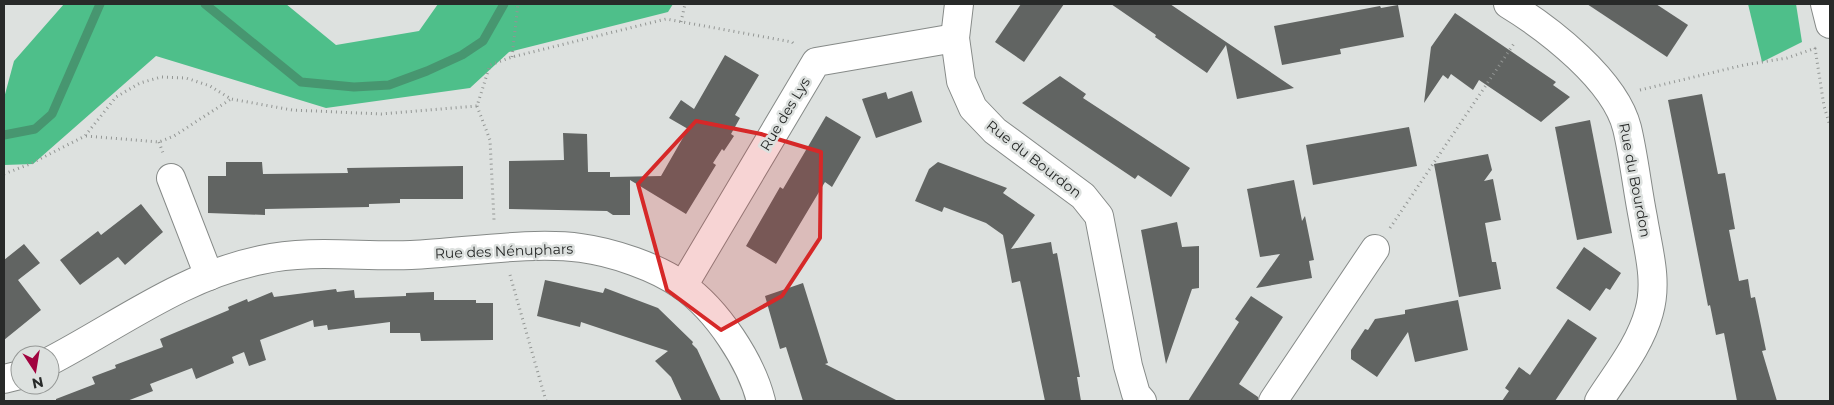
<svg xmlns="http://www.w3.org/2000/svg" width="1834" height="405" font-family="Montserrat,sans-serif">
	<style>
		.forest { fill: #4ebf8a }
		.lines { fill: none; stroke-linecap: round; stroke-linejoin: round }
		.stream { stroke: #479670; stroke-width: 9 }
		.building { fill: #616462 }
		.street-casing { stroke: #868a88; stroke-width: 30 }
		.secondary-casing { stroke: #868a88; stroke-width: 30 }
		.path { stroke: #939694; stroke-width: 3; stroke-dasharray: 1 4; stroke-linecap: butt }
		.street { stroke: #fff; stroke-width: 28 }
		.secondary { stroke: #fff; stroke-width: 28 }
		.marked { fill: #d62828; fill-opacity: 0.2; stroke: #d62828; stroke-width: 4; stroke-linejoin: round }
		.labels { text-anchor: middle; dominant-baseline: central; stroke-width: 5; stroke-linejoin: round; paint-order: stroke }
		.street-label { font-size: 14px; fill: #282a29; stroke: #dde1df }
	</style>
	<rect width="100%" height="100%" fill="#dde1df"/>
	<g class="forest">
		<polygon points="64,4 286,4 336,45 419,31 438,4 673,4 668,12 509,52 470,88 326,108 156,56 33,164 4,165 4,98 14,61"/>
		<polygon points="1748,4 1796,4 1802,42 1762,62"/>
	</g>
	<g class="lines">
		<g class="stream">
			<polyline points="205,4 301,82 354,87 389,85 427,71 462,55 483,41 504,4"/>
			<polyline points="4,135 35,129 52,114 100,4"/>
		</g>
	</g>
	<g class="building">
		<polygon points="1021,4 1064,4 1024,62 995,42"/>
		<polygon points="1111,4 1170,4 1294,88 1237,99 1226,45 1207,73 1155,37 1156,35"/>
		<polygon points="1587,4 1656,4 1688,25 1667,57"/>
		<polygon points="1398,5 1404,37 1340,49 1341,54 1282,65 1274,26 1380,6 1381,8"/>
		<polygon points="1455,13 1556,82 1553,85 1570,97 1541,122 1479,80 1473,90 1451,74 1448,79 1443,75 1424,103 1431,47"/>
		<polygon points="725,55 759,75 735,115 740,118 731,134 734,136 724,151 722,149 713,163 716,165 686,214 630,180 630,215 613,215 607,211 509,209 509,161 564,160 563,133 587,134 588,172 610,172 610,177 661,176 688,129 669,118 681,100 694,109"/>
		<polygon points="1060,76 1086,94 1083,98 1190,168 1171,197 1138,175 1135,179 1022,103"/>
		<polygon points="912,91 922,122 876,138 862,99 886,92 888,99"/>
		<polygon points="1702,94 1718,174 1725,173 1735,229 1729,230 1739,281 1748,279 1751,298 1755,297 1766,350 1762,351 1777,401 1737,401 1724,333 1716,335 1710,305 1708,306 1668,100"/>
		<polygon points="826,116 861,137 832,187 825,182 776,264 746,246 780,187 783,189"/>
		<polygon points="1590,120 1612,233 1577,240 1555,127"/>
		<polygon points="1409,127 1417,166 1313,185 1306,145"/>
		<polygon points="1488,154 1492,170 1484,181 1493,179 1501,220 1485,223 1492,262 1496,262 1501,289 1459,297 1434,164"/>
		<polygon points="226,162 262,162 263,174 348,173 347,168 463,166 463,199 400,199 400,203 369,204 369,207 265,209 265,215 208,213 208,176 226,176"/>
		<polygon points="938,162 1007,188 1003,193 1035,215 1011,249 1051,242 1053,254 1057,253 1080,377 1077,377 1081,401 1045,401 1020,281 1012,283 1003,235 986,223 944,207 942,212 915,201 929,169"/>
		<polygon points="1294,180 1302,221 1305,216 1314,260 1309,261 1312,278 1256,288 1280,254 1260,257 1247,189"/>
		<polygon points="141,204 163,232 125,265 118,257 80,285 60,260 98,231 101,235"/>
		<polygon points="1177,222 1182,247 1199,246 1199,288 1192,289 1166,364 1141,230"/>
		<polygon points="24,244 40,263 18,280 41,310 4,340 4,260"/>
		<polygon points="1584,247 1621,273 1610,290 1606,288 1590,311 1556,288"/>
		<polygon points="545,280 603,293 605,288 658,308 693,342 692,344 697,349 721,401 682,401 671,377 655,361 668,351 581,322 580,327 537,316"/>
		<polygon points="803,283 828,363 825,364 898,401 803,401 786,347 780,349 765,296"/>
		<polygon points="336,289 337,292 354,290 355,298 406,296 406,293 434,292 434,300 476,300 476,303 493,303 493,340 421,341 420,333 390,333 390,322 328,330 327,325 314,327 313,320 260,340 266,360 249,366 244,352 232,357 234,363 196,379 192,368 150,384 153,391 127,401 56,401 56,399 95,384 92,377 116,368 115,365 163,347 160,339 229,310 228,307 247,299 248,302 272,292 274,297"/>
		<polygon points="1251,296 1283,317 1239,384 1258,397 1258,401 1188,401 1239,322 1235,319"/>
		<polygon points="1458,300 1468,350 1415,362 1408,332 1377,377 1351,359 1351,350 1365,329 1368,330 1375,319 1405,314 1405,310"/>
		<polygon points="1568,319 1597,338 1555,401 1502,401 1509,391 1505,388 1519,367 1530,375"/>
	</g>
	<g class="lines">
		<defs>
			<g id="street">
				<polyline points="959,4 955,38 961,81 973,108 995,131 1083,196 1099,216 1128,366 1136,394 1142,401"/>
				<path d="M1508,4C1549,29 1615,80 1627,128C1634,157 1637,188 1643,218C1648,249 1658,281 1649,312C1640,345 1617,373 1599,401"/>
				<polyline points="171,178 209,276"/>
				<polyline points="683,286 816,62 955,38"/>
				<path d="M50,361C119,325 183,276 261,260C310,249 361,257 411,255C463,253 530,241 581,248C612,252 657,267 683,286C717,310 751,361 761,401"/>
				<polyline points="4,379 20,375"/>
				<polyline points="1273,401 1375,249"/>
			</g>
			<polyline id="secondary" points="1825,4 1830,24"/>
		</defs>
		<use href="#street" class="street-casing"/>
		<use href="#secondary" class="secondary-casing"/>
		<g class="path">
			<polyline points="681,22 685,4"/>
			<polyline points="1815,48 1824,106 1830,126"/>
			<polyline points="512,57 518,4"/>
			<polyline points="1640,90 1744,65 1787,58 1816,48"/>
			<polyline points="477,106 490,140 494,220"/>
			<polyline points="86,136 159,142 174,136 231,99"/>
			<polyline points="159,142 163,153"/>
			<polyline points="4,174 30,164 85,136 116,97 140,83 161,77 186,78 210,86 231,99 292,110 381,114 477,106 490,65 512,57 666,19 792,42 795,45"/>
			<polyline points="1390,228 1515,42"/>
			<polyline points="510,275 546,401"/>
		</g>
		<use href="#street" class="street"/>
		<use href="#secondary" class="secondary"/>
	</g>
	<path class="marked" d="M696,121L761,134L821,152L820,238L782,296L721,330L667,290L638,184Z"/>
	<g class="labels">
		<g class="street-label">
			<text transform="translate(785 114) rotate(-59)">Rue des Lys</text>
			<text transform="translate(1034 159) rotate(38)">Rue du Bourdon</text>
			<text transform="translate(1635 180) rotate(79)">Rue du Bourdon</text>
			<text transform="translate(504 251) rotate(-2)">Rue des Nénuphars</text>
		</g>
	</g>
	<rect width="1834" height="405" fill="none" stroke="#282a29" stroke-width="10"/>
	<g transform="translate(35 370) rotate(168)"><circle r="24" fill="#dde1df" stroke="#959896"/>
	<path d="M0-4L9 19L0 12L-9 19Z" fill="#a1033f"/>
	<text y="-8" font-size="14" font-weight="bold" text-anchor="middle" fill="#282a29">N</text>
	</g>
</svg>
